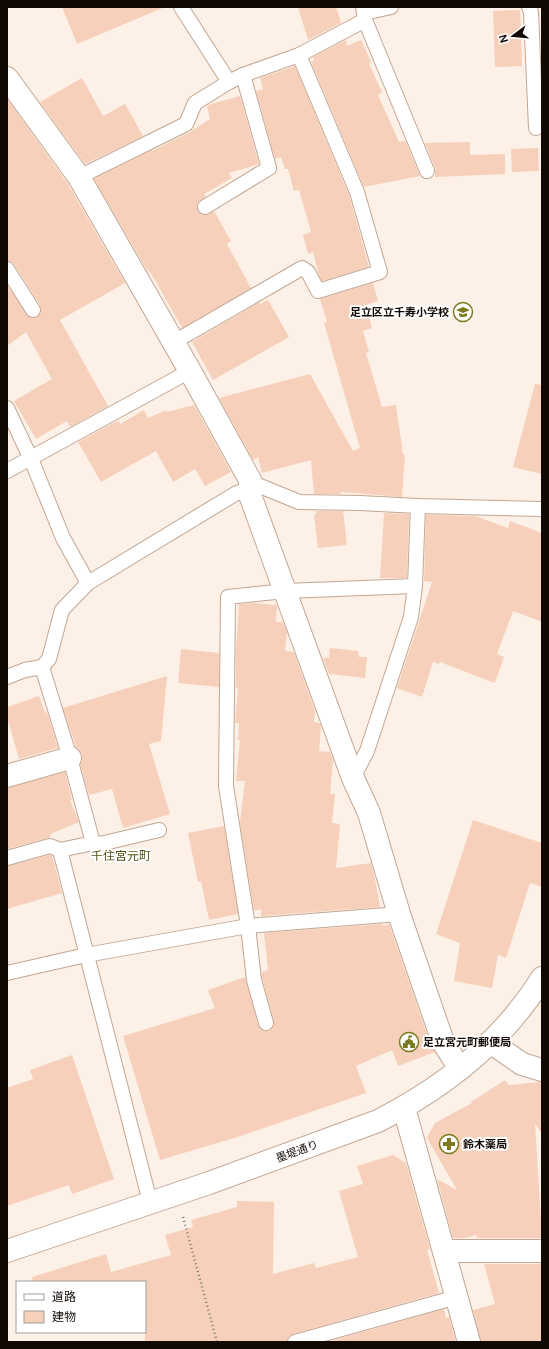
<svg xmlns="http://www.w3.org/2000/svg" width="549" height="1349" font-family="'DM Sans','Noto Sans JP',sans-serif">
	<style>
		.building { fill: #f6d0ba }
		.lines { fill: none; stroke-linecap: round; stroke-linejoin: round }
		.lane-casing { stroke: #c3a691; stroke-width: 16 }
		.street-casing { stroke: #c3a691; stroke-width: 24 }
		.secondary-casing { stroke: #c3a691; stroke-width: 24 }
		.path { stroke: #847871; stroke-width: 2.5; stroke-dasharray: 1 3; stroke-linecap: butt }
		.lane { stroke: #fff; stroke-width: 14 }
		.street { stroke: #fff; stroke-width: 22 }
		.secondary { stroke: #fff; stroke-width: 22 }
		.labels { text-anchor: middle; dominant-baseline: central; stroke-width: 4; stroke-linejoin: round; paint-order: stroke }
		.poi-label { font-size: 11px; font-weight: bold; fill: #130904; stroke: #fff; text-anchor: start }
		.street-label { font-size: 11px; fill: #130904; stroke: #fff }
		.neighbourhood-label { font-size: 12px; fill: #535316; stroke: #fff }
	</style>
	<rect width="100%" height="100%" fill="#fdf0e7"/>
	<g class="building">
		<polygon points="62,7 165,7 77,44"/>
		<polygon points="298,7 336,7 341,23 308,40"/>
		<polygon points="520,10 522,66 495,67 493,11"/>
		<polygon points="346,40 347,46 361,40 371,62 369,64 382,92 378,95 399,142 405,141 406,143 420,176 364,187 311,62 314,61 313,57"/>
		<polygon points="295,66 349,195 369,267 322,281 319,275 313,252 308,254 303,235 311,232 299,190 294,191 288,169 285,169 281,157 275,159 256,91 263,89 260,78"/>
		<polygon points="82,78 103,116 125,104 143,136 85,164 40,102"/>
		<polygon points="240,96 259,164 229,173 232,178 204,194 206,197 198,203 197,208 201,214 205,215 214,211 231,241 227,244 251,288 182,328 155,280 148,270 147,270 94,179 152,150 152,151 190,132 210,119 207,106 208,105"/>
		<polygon points="7,99 68,184 125,283 60,320 108,406 70,427 67,421 36,439 14,401 52,379 26,332 7,346 7,285 29,317 33,318 37,317 40,314 41,310 40,305 14,264 11,262 7,261"/>
		<polygon points="470,142 470,155 505,154 505,174 435,177 435,168 425,143"/>
		<polygon points="538,148 539,171 512,172 511,149"/>
		<polygon points="373,283 378,301 366,305 372,328 363,331 369,352 366,353 382,407 396,405 403,454 405,455 402,497 341,492 341,494 314,494 311,460 262,473 258,457 253,460 219,398 310,374 353,451 360,448 324,323 327,322 320,299"/>
		<polygon points="268,300 289,337 213,380 192,342 259,302 260,304"/>
		<polygon points="535,384 542,385 542,474 513,467"/>
		<polygon points="194,405 231,472 205,486 195,469 173,482 156,451 101,482 78,442 117,421 117,422 119,421 120,424 144,410 148,418 166,410 167,412"/>
		<polygon points="316,511 343,511 347,545 318,548 314,515 316,515"/>
		<polygon points="384,513 409,514 407,578 380,578"/>
		<polygon points="426,515 475,516 508,528 510,521 542,533 542,622 513,611 497,654 504,657 495,683 440,662 439,664 433,662 422,697 397,688 432,582 424,581"/>
		<polygon points="255,603 277,605 276,622 283,622 287,632 285,651 294,652 315,711 314,722 320,723 321,726 319,751 330,752 333,760 330,794 335,794 332,823 340,824 336,868 371,863 375,879 380,907 261,916 261,909 254,911 240,822 245,781 236,781 240,740 238,740 239,723 235,723 238,688 236,688 236,650 239,604"/>
		<polygon points="330,648 358,651 359,657 367,657 365,678 329,674 323,658 329,658"/>
		<polygon points="181,649 219,653 219,687 178,683"/>
		<polygon points="167,676 161,741 149,744 170,814 123,828 112,789 89,795 80,764 82,761 82,755 79,749 76,747 63,708"/>
		<polygon points="39,696 45,713 47,712 58,748 19,759 7,717 7,707"/>
		<polygon points="65,772 72,800 70,800 79,822 50,834 51,837 48,838 7,849 7,788"/>
		<polygon points="473,820 542,843 542,887 530,883 506,958 498,955 492,988 454,981 460,943 436,934"/>
		<polygon points="224,826 238,914 209,920 201,881 198,882 188,833"/>
		<polygon points="50,855 52,856 62,893 7,909 7,866"/>
		<polygon points="382,924 383,926 389,924 431,1046 435,1052 398,1066 392,1050 356,1066 366,1093 241,1136 160,1160 123,1036 215,1008 208,990 245,977 258,1025 260,1029 264,1031 269,1031 274,1025 274,1021 262,978 262,972 268,970 264,933"/>
		<polygon points="72,1055 114,1179 72,1194 69,1185 7,1206 7,1088 33,1079 30,1070"/>
		<polygon points="505,1080 509,1085 542,1082 542,1134 535,1123 542,1238 477,1238 476,1235 465,1238 453,1238 437,1179 457,1190 427,1138 435,1123 472,1103 471,1102"/>
		<polygon points="393,1155 406,1163 430,1249 427,1250 439,1293 293,1334 289,1336 287,1342 145,1342 145,1282 33,1282 32,1277 106,1254 111,1272 171,1255 165,1235 193,1227 191,1220 237,1207 237,1201 274,1202 273,1274 314,1263 316,1268 358,1257 339,1191 363,1184 357,1166"/>
		<polygon points="484,1264 542,1264 542,1342 481,1342 473,1310 495,1304"/>
		<polygon points="444,1309 446,1318 449,1317 456,1342 327,1342"/>
	</g>
	<g class="lines">
		<defs>
			<g id="lane">
				<polyline points="181,7 229,82"/>
				<polyline points="363,7 365,20 427,171"/>
				<polyline points="529,7 531,12 536,128"/>
				<polyline points="364,13 391,7"/>
				<polyline points="79,177 186,124 195,103 229,82 243,75 299,55 354,26 365,20"/>
				<polyline points="205,207 269,168 243,75"/>
				<polyline points="7,269 33,310"/>
				<polyline points="174,342 302,268 308,272 318,291 380,272 357,192 299,55"/>
				<polyline points="7,408 31,459 63,538 88,583 235,494 250,488 260,486 299,502 360,503 418,506 542,509"/>
				<polyline points="7,471 190,371"/>
				<polyline points="42,667 49,659 62,610 88,583"/>
				<polyline points="7,677 25,670 42,667 70,758 93,843"/>
				<polyline points="353,778 367,751 411,617 415,586"/>
				<polyline points="7,858 50,846 60,850"/>
				<polyline points="7,973 86,955 248,926 399,914"/>
				<polyline points="266,1023 254,980 248,926 226,786 228,597 285,591 415,586 418,506"/>
				<polyline points="150,1202 60,850 93,843 100,844 159,830"/>
				<polyline points="295,1342 457,1297"/>
			</g>
			<g id="street">
				<polyline points="7,78 79,177 190,371 250,480 250,495 353,778 369,813 399,914 443,1042 460,1069"/>
				<polyline points="7,776 70,758"/>
				<polyline points="490,1042 522,1064 542,1070"/>
				<polyline points="404,1108 469,1342"/>
				<polyline points="444,1251 542,1251"/>
			</g>
			<path id="secondary" d="M7,1251L209,1183L378,1121C443,1088 503,1041 542,978"/>
		</defs>
		<use href="#lane" class="lane-casing"/>
		<use href="#street" class="street-casing"/>
		<use href="#secondary" class="secondary-casing"/>
		<polyline class="path" points="183,1217 217,1342"/>
		<use href="#lane" class="lane"/>
		<use href="#street" class="street"/>
		<use href="#secondary" class="secondary"/>
	</g>
	<defs>
		<symbol id="school-ring" viewBox="-11 -11 22 22"><circle r="9.5" fill="#fff" stroke="#7b7a21" stroke-width="1.5"/><path d="M0-5L7-2L0 1L-7-2ZM-4 1L0 2.5L4 1V4Q0 6-4 4Z" fill="#7b7a21"/></symbol>
		<symbol id="civic-ring" viewBox="-11 -11 22 22"><circle r="9.5" fill="#fff" stroke="#7b7a21" stroke-width="1.5"/><path d="M-.6-6.5H3V-4.5H.6V-3L4-1V1h2V6H-6V1h2V-1L-.6-3ZM-1.2 2.5V6h2.4V2.5Z" fill="#7b7a21"/></symbol>
		<symbol id="pharmacy-ring" viewBox="-11 -11 22 22"><circle r="9.5" fill="#fff" stroke="#7b7a21" stroke-width="1.5"/><path d="M-2-6h4v4h4v4h-4v4h-4v-4h-4v-4h4Z" fill="#7b7a21"/></symbol>
	</defs>
	<g fill-rule="evenodd">
		<use href="#school-ring" x="452" y="301" width="22" height="22"/>
		<use href="#civic-ring" x="398" y="1031" width="22" height="22"/>
		<use href="#pharmacy-ring" x="438" y="1133" width="22" height="22"/>
	</g>
	<g class="labels">
		<g class="poi-label">
			<text x="449" y="312" text-anchor="end">足立区立千寿小学校</text>
			<text x="423" y="1042">足立宮元町郵便局</text>
			<text x="463" y="1144">鈴木薬局</text>
		</g>
		<g class="street-label">
			<text transform="translate(297 1151) rotate(-20)">墨堤通り</text>
		</g>
		<g class="neighbourhood-label">
			<text x="121" y="856">千住宮元町</text>
		</g>
	</g>
	<rect width="549" height="1349" fill="none" stroke="#130904" stroke-width="16"/>
	<rect x="16" y="1281" width="130" height="52" fill="#ffffff" stroke="#a19d9b"/>
	<rect x="24" y="1294" width="20" height="6" fill="#ffffff" stroke="#a19d9b"/>
	<text x="52" y="1301" font-size="12" fill="#130904">道路</text>
	<rect x="24" y="1311" width="20" height="12" fill="#f6d0ba" stroke="#a19d9b"/>
	<text x="52" y="1321" font-size="12" fill="#130904">建物</text>
	<g transform="translate(513 36) rotate(254)" stroke="#ffffff" stroke-width="3" paint-order="stroke">
	<path d="M0-3L7 15L0 10L-7 15Z" fill="#130904"/>
	<text y="-6" font-size="11" font-weight="bold" text-anchor="middle" fill="#130904">N</text>
	</g>
</svg>
